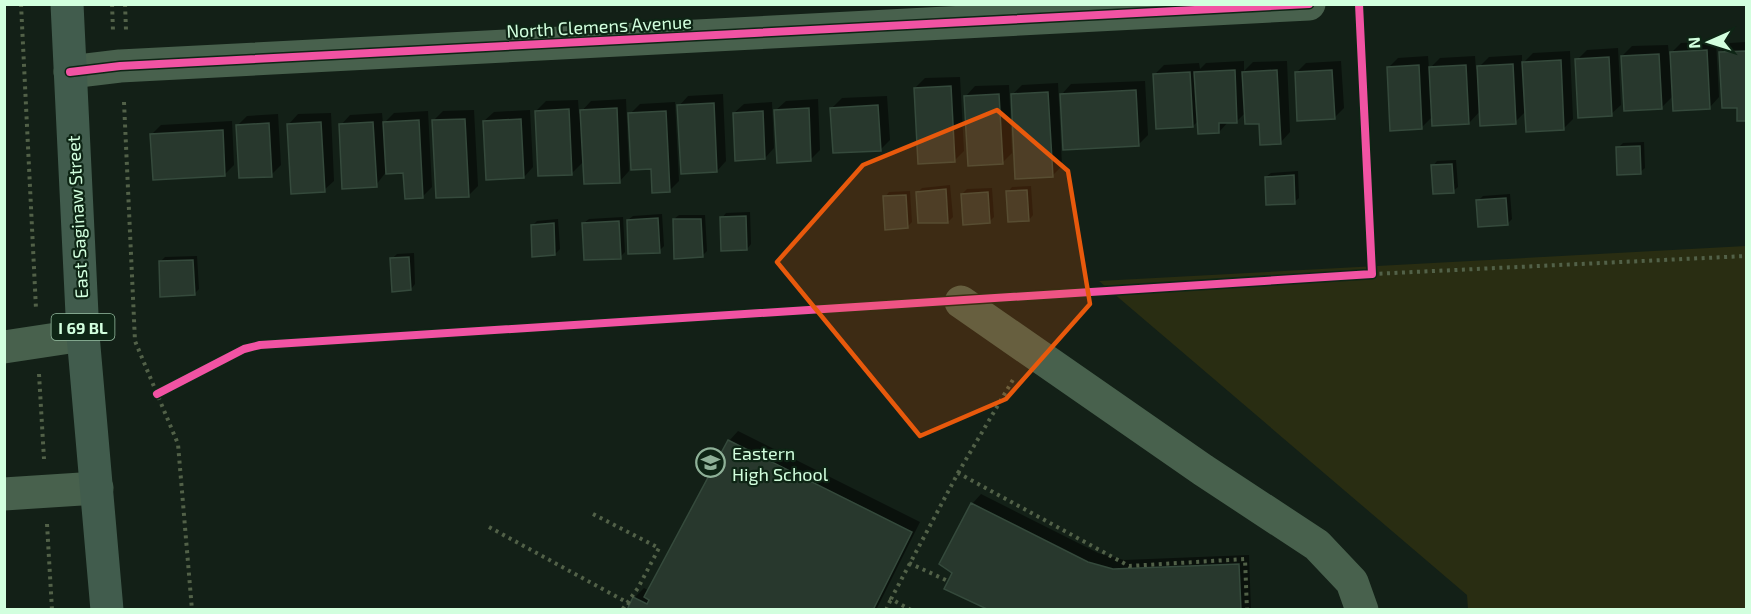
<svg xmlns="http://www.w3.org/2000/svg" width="1751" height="614" font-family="'Exo 2',sans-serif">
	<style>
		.green { fill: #292d12 }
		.shadow { fill: #0007 }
		.building { fill: #28382d; stroke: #354a3c; stroke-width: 1.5 }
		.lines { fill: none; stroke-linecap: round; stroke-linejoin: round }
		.path { stroke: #526148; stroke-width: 4; stroke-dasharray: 3 4.5; stroke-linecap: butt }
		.minor { stroke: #48614d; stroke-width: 33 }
		.major { stroke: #415c4d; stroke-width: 33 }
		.cycleway-casing { stroke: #0e2515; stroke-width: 11 }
		.cycleway { stroke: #f153a3; stroke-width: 8 }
		.marked { fill: #e8590c; fill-opacity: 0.2; stroke: #e8590c; stroke-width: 4.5; stroke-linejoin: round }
		.labels { text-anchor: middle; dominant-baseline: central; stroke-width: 4.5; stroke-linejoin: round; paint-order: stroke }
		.shield { fill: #0e2515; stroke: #97bea2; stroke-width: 1.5 }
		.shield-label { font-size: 16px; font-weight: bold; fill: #d2ffde }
		.street-label { font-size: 18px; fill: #d2ffde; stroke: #0e2515 }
		.poi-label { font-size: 18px; fill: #d2ffde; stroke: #0e2515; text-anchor: start }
	</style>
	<rect width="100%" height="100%" fill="#132017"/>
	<polygon class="green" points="1746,246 1746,609 1468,609 1467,595 1099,281"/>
	<g class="shadow">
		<polygon points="1716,41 1719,97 1710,107 1673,96 1661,108 1622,56 1632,46 1668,45 1669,55 1681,43"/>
		<polygon points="1746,42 1746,119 1739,120 1738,106 1720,53 1730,43"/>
		<polygon points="1618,48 1621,105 1611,114 1577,60 1587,50"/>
		<polygon points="1570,51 1573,119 1564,128 1526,111 1515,122 1481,110 1469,123 1433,116 1422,127 1388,68 1398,58 1428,56 1429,69 1440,58 1475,56 1476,70 1489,57 1522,55 1522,64 1533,53"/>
		<polygon points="1244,61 1244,71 1253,62 1287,61 1290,132 1281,142 1246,112 1237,121 1229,121 1219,132 1199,120 1193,126 1154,75 1164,65 1199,63 1200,69 1206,63"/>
		<polygon points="1341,61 1344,108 1334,118 1296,73 1306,63"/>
		<polygon points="960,77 964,151 955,160 915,88 925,78"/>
		<polygon points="1145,81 1148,135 1138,145 1062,94 1071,84"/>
		<polygon points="1058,83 1062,166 1052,176 1013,94 1022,85"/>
		<polygon points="1009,85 1012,153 1002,163 966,96 975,86"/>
		<polygon points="723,94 726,161 717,171 679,106 688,96"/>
		<polygon points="887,96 890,140 880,150 832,108 842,98"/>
		<polygon points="626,99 629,171 620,181 584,161 572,173 536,111 546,101 578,100 579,114 591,101"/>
		<polygon points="818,99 820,150 811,159 776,110 786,101"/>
		<polygon points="675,102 679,181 669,191 652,168 630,114 640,104"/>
		<polygon points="772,102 774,148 765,158 734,113 744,104"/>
		<polygon points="474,110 478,186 469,195 433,121 443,111"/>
		<polygon points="530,110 533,167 524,177 484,121 494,112"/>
		<polygon points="428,111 432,187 423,196 405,171 386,172 376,185 341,125 350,115 382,113 383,124 394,113"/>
		<polygon points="331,113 334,181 324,190 289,124 298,114"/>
		<polygon points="278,114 281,165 271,175 237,126 247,116"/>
		<polygon points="232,121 234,165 225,174 152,134 161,125"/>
		<polygon points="1644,142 1645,168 1640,172 1618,148 1623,143"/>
		<polygon points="1456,160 1458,187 1453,191 1433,166 1437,161"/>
		<polygon points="1298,171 1299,198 1294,202 1266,177 1271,173"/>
		<polygon points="950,185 953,217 948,222 917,193 922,188"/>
		<polygon points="1031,186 1033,215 1029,220 1008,192 1012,187"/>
		<polygon points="992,188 994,217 990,221 962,194 967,189"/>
		<polygon points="910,191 912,222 907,227 885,197 889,192"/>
		<polygon points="1510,194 1512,219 1507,224 1478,201 1483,196"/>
		<polygon points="750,212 751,244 747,249 722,218 726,213"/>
		<polygon points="662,214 664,246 659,251 628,220 633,216"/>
		<polygon points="679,215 705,215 707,251 702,256 674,219"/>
		<polygon points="623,217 625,252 620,257 584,223 589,219"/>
		<polygon points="558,219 560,249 555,254 532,226 537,221"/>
		<polygon points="414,253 415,284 411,289 392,259 397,254"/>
		<polygon points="197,256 199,289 194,294 160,262 165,257"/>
		<polygon points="738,431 920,522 876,610 629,610 634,598 644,588 649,591 729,441"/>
		<polygon points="981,494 1098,553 1124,560 1249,555 1251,610 992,610 954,573 972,504"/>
	</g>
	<g class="building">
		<polygon points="1707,50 1710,109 1673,111 1670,52"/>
		<polygon points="1746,51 1746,121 1737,121 1737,108 1722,108 1719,52"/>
		<polygon points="1659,54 1662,109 1624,111 1621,56"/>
		<polygon points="1609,57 1612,116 1578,118 1575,59"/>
		<polygon points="1561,60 1564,130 1526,132 1522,62"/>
		<polygon points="1513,64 1516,124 1480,126 1477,66"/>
		<polygon points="1419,65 1422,129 1390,131 1387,67"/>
		<polygon points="1466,65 1469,124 1432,126 1429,67"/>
		<polygon points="1235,70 1237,123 1219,123 1219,133 1198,134 1194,72"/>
		<polygon points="1277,70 1281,144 1260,145 1259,124 1245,124 1242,72"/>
		<polygon points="1332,70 1335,119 1297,121 1295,72"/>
		<polygon points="1190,72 1193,127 1156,129 1153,74"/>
		<polygon points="951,86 955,162 918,164 914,88"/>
		<polygon points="1136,90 1139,146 1063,150 1060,94"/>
		<polygon points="1048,92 1053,177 1015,179 1011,94"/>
		<polygon points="999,94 1003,164 968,166 964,96"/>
		<polygon points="714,103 717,172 681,174 677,105"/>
		<polygon points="878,105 881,151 833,153 830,108"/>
		<polygon points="617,108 620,183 584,184 580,110"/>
		<polygon points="809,108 811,161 777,163 774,110"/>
		<polygon points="569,109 572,175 538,176 535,111"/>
		<polygon points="666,111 670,192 652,193 651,169 631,170 628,113"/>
		<polygon points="763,111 765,159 735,161 733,113"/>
		<polygon points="465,119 469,197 436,198 432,120"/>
		<polygon points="521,119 524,178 486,180 483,121"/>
		<polygon points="419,120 423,198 405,199 403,173 386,174 383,122"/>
		<polygon points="321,122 325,192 291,194 287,124"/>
		<polygon points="373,122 377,187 342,189 339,124"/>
		<polygon points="269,123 272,177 239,178 236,125"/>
		<polygon points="223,130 225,176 153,180 150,134"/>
		<polygon points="1640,146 1641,174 1617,175 1616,147"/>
		<polygon points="1452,164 1454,193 1433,194 1431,165"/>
		<polygon points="1294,175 1295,204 1266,205 1265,177"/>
		<polygon points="946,189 948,223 918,223 916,192"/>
		<polygon points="1027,190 1029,221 1008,222 1006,191"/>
		<polygon points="988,192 990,223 963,225 961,194"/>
		<polygon points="906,195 908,228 885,230 883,196"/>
		<polygon points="1506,198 1508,225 1478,227 1476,200"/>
		<polygon points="746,216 747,250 721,251 720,217"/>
		<polygon points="658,218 660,253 628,254 627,220"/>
		<polygon points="673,219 701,219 703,257 674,259"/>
		<polygon points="619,221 621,259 584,260 582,223"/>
		<polygon points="554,223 555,255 532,257 531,225"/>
		<polygon points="409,257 411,290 392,292 390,258"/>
		<polygon points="193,260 195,295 160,297 159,261"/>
		<polygon points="728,440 912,532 873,610 627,610 633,597 647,604 649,600 644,597"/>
		<polygon points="971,503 1088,562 1113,569 1239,564 1241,610 989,610 944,589 952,573 939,564"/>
	</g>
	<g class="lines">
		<g class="path">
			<polyline points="21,4 36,309"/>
			<polyline points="112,4 113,31"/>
			<polyline points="125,4 126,30"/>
			<polyline points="124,102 135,341 178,444 192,610"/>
			<polyline points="1372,274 1746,256"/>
			<polyline points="39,374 44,459"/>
			<polyline points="958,473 1014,378"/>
			<polyline points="593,514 659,548 638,588 622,610"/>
			<polyline points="47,524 52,610"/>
			<polyline points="489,527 630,604"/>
			<polyline points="909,563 948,581"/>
			<polyline points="886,610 891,599"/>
			<polyline points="911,610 891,599 958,473 1129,566 1245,559 1247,610"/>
		</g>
		<g class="minor">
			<polyline points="70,72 120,66 1309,4"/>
			<polyline points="961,302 1203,470 1317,545 1352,582 1362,610"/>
			<polyline points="4,347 83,335"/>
			<polyline points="4,494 97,488"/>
		</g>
		<polyline class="major" points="67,4 83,335 107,610"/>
		<defs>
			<g id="cycleway">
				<polyline points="70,72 120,66 1309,4"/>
				<polyline points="157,394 244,349 260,345 1372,274 1359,4"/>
			</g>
		</defs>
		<use href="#cycleway" class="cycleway-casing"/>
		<use href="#cycleway" class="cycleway"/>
	</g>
	<path class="marked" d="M997,110L1068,171L1090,304L1006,399L920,436L777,262L863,165Z"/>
	<defs>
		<symbol id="school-ring" viewBox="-11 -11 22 22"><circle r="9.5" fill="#0e2515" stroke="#8fb198" stroke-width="1.5"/><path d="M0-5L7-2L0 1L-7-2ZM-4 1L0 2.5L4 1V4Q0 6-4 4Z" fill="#8fb198"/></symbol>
	</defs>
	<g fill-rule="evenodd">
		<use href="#school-ring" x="694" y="446" width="33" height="33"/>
	</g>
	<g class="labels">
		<rect class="shield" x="51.5" y="314" width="63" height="26" rx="4.5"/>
		<g class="shield-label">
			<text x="83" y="327">I 69 BL</text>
		</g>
		<g class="street-label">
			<text transform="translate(599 26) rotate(-3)">North Clemens Avenue</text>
			<text transform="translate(77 217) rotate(-93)">East Saginaw Street</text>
		</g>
		<g class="poi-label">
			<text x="732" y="453">Eastern<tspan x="732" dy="21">High School</tspan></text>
		</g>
	</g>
	<rect width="1751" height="614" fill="none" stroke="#d2ffde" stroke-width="12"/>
	<g transform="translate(1709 42) rotate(267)" stroke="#0e2515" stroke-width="4.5" paint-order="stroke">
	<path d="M0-4.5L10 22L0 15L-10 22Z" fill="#d2ffde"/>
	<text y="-9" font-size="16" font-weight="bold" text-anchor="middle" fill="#d2ffde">N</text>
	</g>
</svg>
